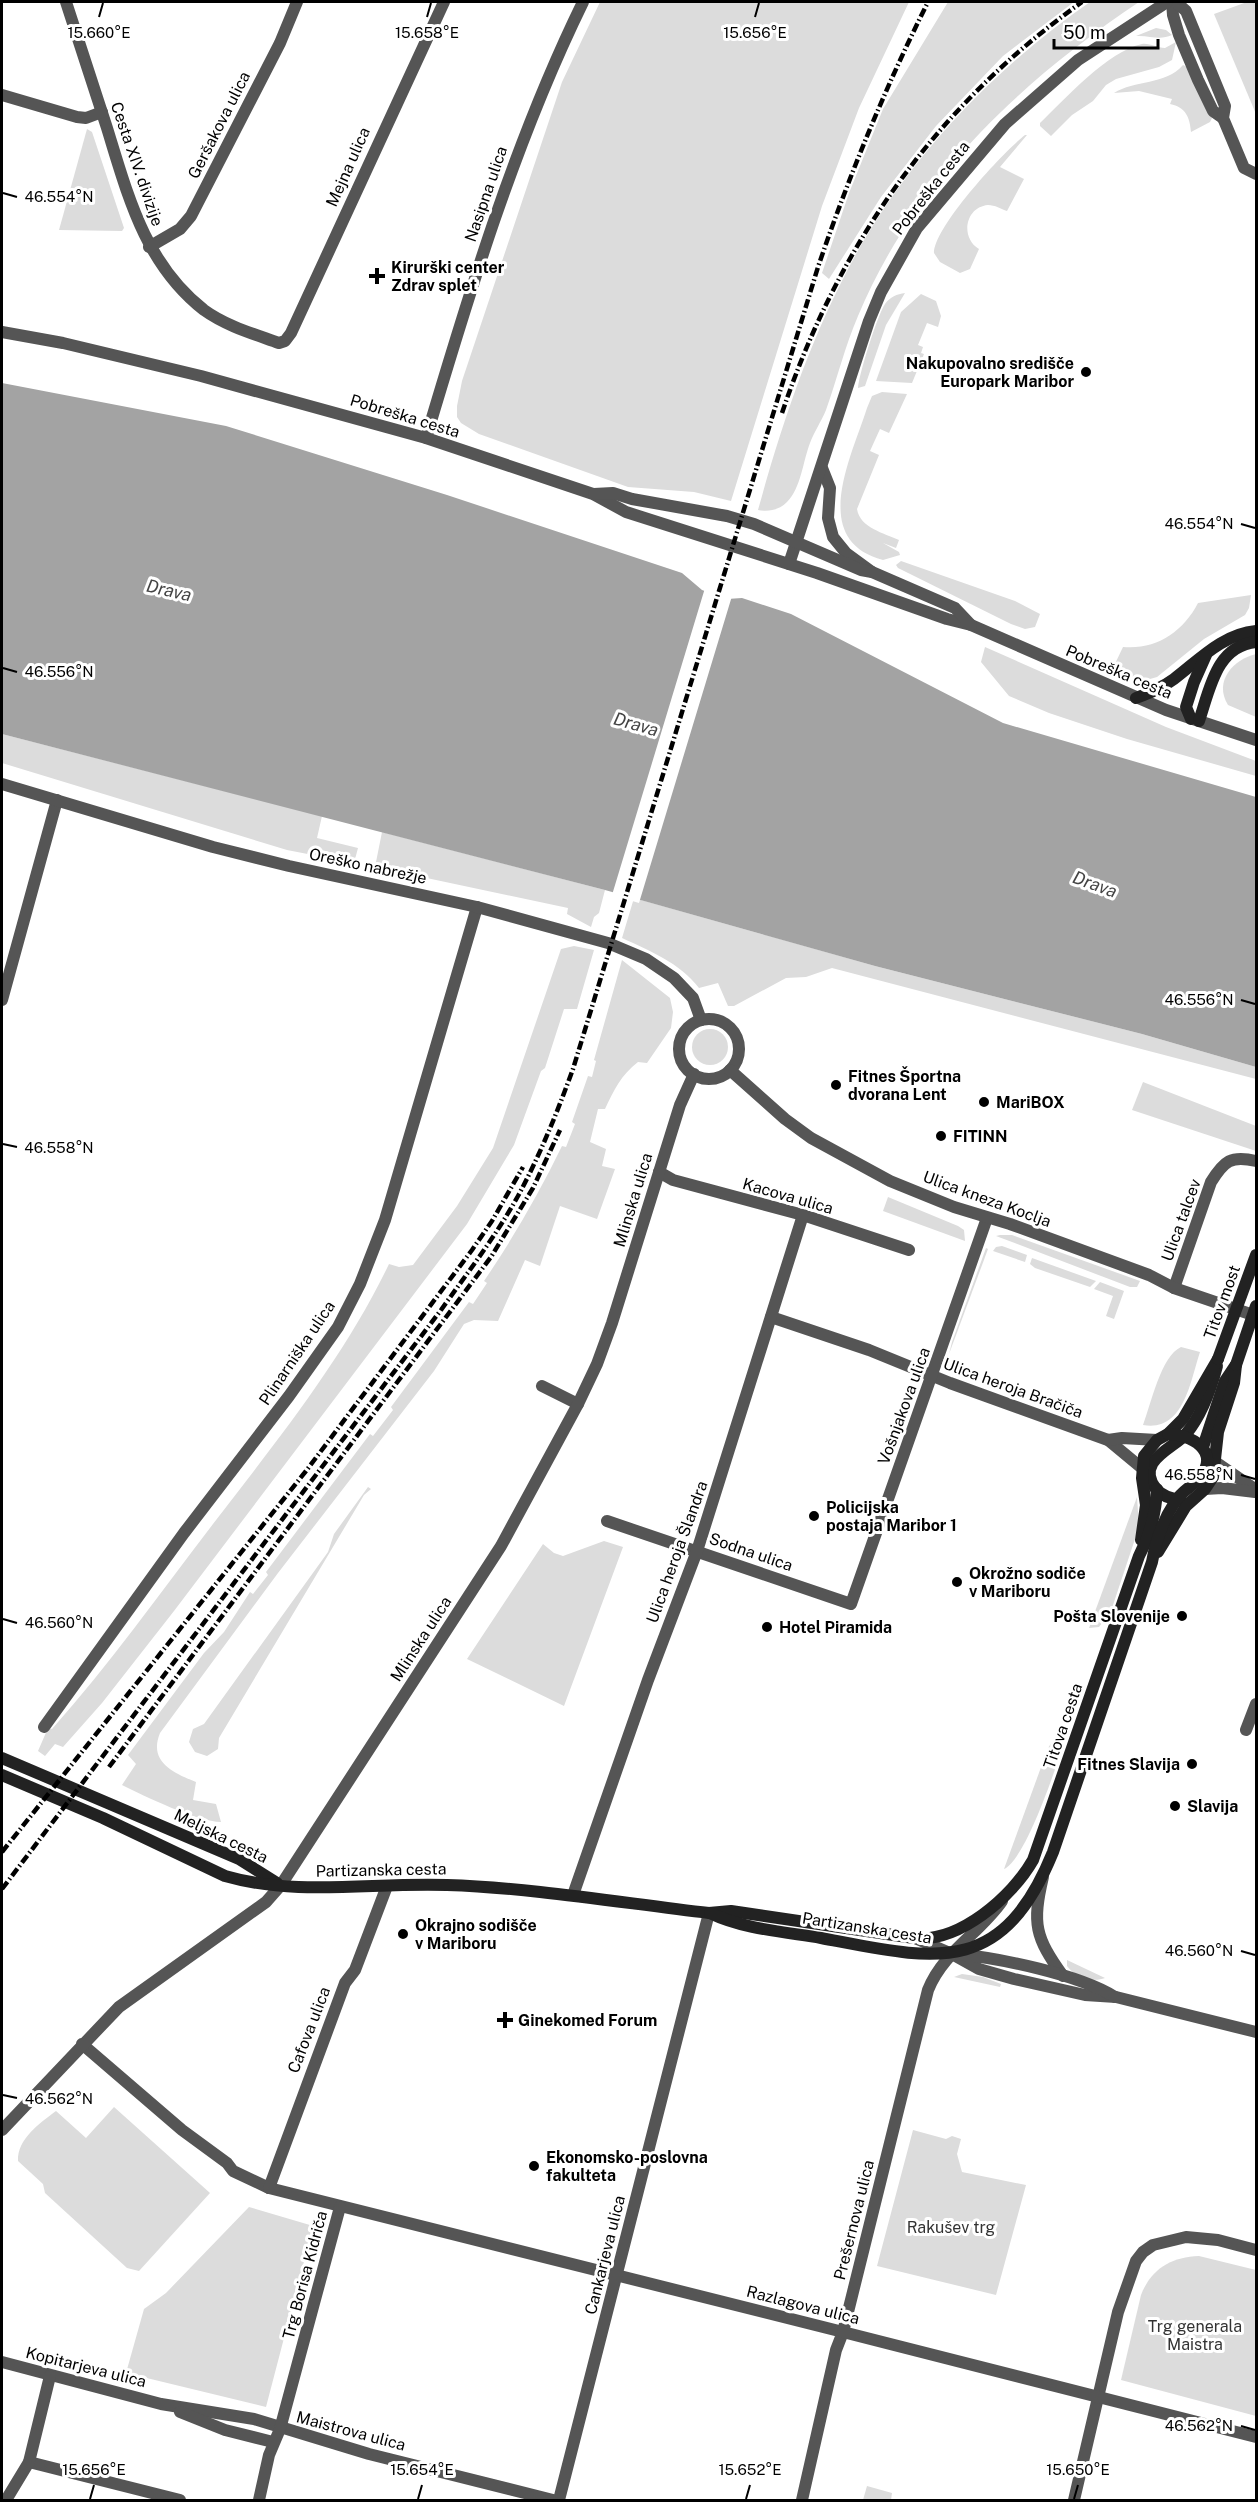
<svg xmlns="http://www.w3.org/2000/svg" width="1258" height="2502" font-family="'Public Sans',sans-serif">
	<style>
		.green { fill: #dcdcdc }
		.water { fill: #a3a3a3 }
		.pier { fill: #fff }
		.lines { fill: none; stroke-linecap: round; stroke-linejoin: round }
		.minor { stroke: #555; stroke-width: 12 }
		.tertiary { stroke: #555; stroke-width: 12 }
		.secondary { stroke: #222; stroke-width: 12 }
		.rail { stroke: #000; stroke-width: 4.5; stroke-dasharray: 9 3 1.5 3; stroke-linecap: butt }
		.secondary-bridge { stroke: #222; stroke-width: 12 }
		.ticks { fill: none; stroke: #000; stroke-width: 2 }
		.poi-dot { fill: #000; stroke: #fff; stroke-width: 2 }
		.labels { text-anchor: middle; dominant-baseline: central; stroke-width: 6; stroke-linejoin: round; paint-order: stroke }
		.street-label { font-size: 16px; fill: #000; stroke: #fff }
		.poi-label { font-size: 16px; font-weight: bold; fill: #000; stroke: #fff; text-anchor: start }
		.park-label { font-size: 16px; fill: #333; stroke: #fff }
		.water-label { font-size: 18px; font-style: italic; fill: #444; stroke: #fff }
		.ticks-label { font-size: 15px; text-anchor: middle; fill: #000; stroke: #fff; stroke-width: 6; stroke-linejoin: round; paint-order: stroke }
	</style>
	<rect width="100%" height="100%" fill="#fff"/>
	<g class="green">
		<polygon points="600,2 909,2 859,108 822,206 731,501 694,492 628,487 479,434 461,423 457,417 457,406 462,381 562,82"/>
		<polygon points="948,2 1074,2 1003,56 936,126 881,197 829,279 822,273 849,193 883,109"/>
		<path d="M1090,2H1139C1020,82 915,180 858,316C845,346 837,379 826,410C821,422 814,432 810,443C803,461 801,488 787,502C779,510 769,512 758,510C782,423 811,336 855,256C911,155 995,68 1090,2Z"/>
		<polygon points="1247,2 1256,2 1256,114 1214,14"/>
		<path d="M1156,28L1166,30L1172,35C1159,41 1150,35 1136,36Z"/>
		<path d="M1176,42L1172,60L1159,67L1116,79L1106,85L1093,101L1072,115L1051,136L1040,126V123C1064,100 1108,51 1142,44C1150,43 1157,48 1165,48Z"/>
		<path d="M1183,65L1187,67L1212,118L1210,122L1191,132C1190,118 1186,107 1170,104L1172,99L1139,91L1114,93C1134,80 1166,85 1183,65Z"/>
		<polygon points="87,129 92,132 124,228 122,231 59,230"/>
		<path d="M1025,135H1027L1000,167L1024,179L1007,211C1001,209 995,205 988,205C965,207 960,238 979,249L970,269L960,273L940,262L934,253C934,227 1003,152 1025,135Z"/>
		<path d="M905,293L886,325L865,386L858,388C859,374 877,316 885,304C890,297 897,294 905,293Z"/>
		<polygon points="921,294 936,301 941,316 938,327 927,323 918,345 923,347 921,353 924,354 912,383 876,381 901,312"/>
		<path d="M882,392L907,394L889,433L880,429L870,451L879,455L857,509C860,528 884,533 899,540L896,548L883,543L899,552L900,555L883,560C808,540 852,456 867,408L872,396Z"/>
		<polygon points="901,561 1015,601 1040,614 1035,627 1025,629 1011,624 898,568 896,565"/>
		<path d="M1251,595L1249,608L1245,615L1204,639L1157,677L1143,681L1113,668L1123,647C1156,650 1183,632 1198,603Z"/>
		<polygon points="985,647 1166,727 1256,761 1256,776 1127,739 1049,713 1009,696 981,662"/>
		<path d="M1256,654V717L1228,705C1213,681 1234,659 1256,654Z"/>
		<polygon points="2,734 322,816 317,838 358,848 354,863 287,850 2,763"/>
		<polygon points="382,832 605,890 599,913 594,917 591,927 567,914 568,908 375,867"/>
		<path d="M634,898L875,966L1142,1034L1256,1067V1079L832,968L806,977L786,978L734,1006H728L718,983L699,988C680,963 650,951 622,938Z"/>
		<path d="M574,946L594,950L577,1009H564L545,1068L541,1071L514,1145L467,1224L174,1611L102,1703L63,1747L55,1744L45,1756L38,1751L48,1728L52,1729C110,1664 160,1593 213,1524C276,1442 344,1358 389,1264L399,1267L413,1265L457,1206L493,1148L561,949Z"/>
		<path d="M622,960L670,998L673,1012L671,1028L647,1063L638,1062C621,1075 614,1090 605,1109H598L590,1142L606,1149L602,1166L615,1169L597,1219L560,1206L540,1266L525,1260L498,1321L474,1320L464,1324L434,1371L278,1573L160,1733C148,1762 174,1773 196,1782L193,1800L216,1804L221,1822C198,1822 144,1796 122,1785L136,1764L128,1755L204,1653L224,1632L250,1592L253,1594L268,1575L266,1572L370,1434L373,1436L393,1410L391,1407L469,1302L473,1304L487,1283L484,1281C514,1237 539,1193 562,1146L566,1147L575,1124L572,1122L588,1076L592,1077L596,1061L594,1060Z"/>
		<circle cx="710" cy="1047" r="18"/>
		<polygon points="1143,1082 1256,1126 1256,1151 1132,1110"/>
		<polygon points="888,1197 958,1226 964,1230 965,1241 883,1211"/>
		<polygon points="1000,1235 1012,1235 1140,1281 1137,1287 1130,1287 996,1236"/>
		<polygon points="1002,1246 1027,1255 1025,1262 993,1251 996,1247"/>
		<polygon points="986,1248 988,1249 949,1354 952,1342"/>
		<polygon points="1032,1258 1096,1281 1090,1287 1035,1268 1030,1264"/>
		<polygon points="1100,1282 1124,1291 1114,1319 1106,1316 1113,1296 1094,1289"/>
		<path d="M1181,1347L1200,1352C1190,1382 1184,1432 1143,1425C1151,1404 1161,1356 1181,1347Z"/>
		<polygon points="368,1487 371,1489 364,1495 219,1738 218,1749 207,1756 195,1752 189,1742 193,1729 204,1724 328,1552 334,1534"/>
		<polygon points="1137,1497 1139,1527 1111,1611 1099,1627 1089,1628"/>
		<polygon points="604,1541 623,1547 564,1706 467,1659 543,1544 554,1553 563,1556"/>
		<path d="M1056,1736L1065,1739C1057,1765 1026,1859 1004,1869L1048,1748Z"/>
		<path d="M1067,1960L1105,1978C1092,1983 1075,1977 1067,1966Z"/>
		<polygon points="962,1974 983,1977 1001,1984 1000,1987 954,1977"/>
		<path d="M114,2107L210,2193L139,2271L127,2268L45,2193L43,2184L18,2161C17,2139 40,2123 56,2111L86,2138Z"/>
		<polygon points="913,2130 946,2139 952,2136 961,2139 957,2154 962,2172 1026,2185 996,2295 877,2266"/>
		<polygon points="249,2207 320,2228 313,2227 266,2407 126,2373 144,2309 166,2293"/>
		<path d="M1199,2256L1256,2270V2416L1121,2380L1141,2295C1151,2269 1171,2257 1199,2256Z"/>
		<polygon points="867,2486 892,2493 891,2500 863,2500"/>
	</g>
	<polygon class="water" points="2,383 226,426 447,495 682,573 702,590 727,599 742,598 791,614 1003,723 1256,797 1256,1067 1142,1034 875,966 605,890 2,734"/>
	<polygon class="pier" points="705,588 728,596 732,596 639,903 612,895"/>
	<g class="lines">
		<g class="minor">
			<path d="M66,2C80,44 93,86 107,128C128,196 145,264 204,310C226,326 254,334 279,343L285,341L291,333L444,2"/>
			<polyline points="1172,2 1173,15 1179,35 1198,80 1213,111 1223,118"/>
			<polyline points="1176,2 1186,11 1225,106 1223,118 1244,168 1256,174"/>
			<polyline points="2,95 77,117 86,118 102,112"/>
			<polyline points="149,247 180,229 191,216 280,43 297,2"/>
			<polyline points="822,468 830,488 828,518 833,537 846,553 872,572"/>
			<polyline points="789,564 869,321 881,292 917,228 1005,124 1078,60 1167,2"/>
			<polyline points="2,1000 57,800"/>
			<polyline points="659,1172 673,1180 803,1215 909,1250"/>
			<path d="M1174,1288L1211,1182C1224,1161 1231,1155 1256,1161"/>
			<polyline points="771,1317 869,1350 950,1383 1108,1440 1149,1474"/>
			<polyline points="542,1386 578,1404"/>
			<polyline points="1108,1440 1122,1438 1157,1440"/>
			<polyline points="607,1521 851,1604 987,1218"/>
			<polyline points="44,1727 184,1533 289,1396 338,1327 360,1284 385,1220 477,907"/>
			<polyline points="1246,1730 1256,1704"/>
			<path d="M1043,1877C1032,1924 1035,1937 1063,1976"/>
			<polyline points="573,1895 648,1680 697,1551 803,1215"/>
			<polyline points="915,1938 952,1954 979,1969 1014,1979 1085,1995 1116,1997 1256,2032"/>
			<path d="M956,1954C999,1958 1078,1974 1115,1997"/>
			<polyline points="82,2044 182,2130 227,2163 233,2171 269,2188 843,2332 836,2350 802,2500"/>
			<polyline points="269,2188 345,1983 355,1970 387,1886"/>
			<polyline points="2,2362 161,2404 254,2419 369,2454 553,2500"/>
			<polyline points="180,2412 225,2430 273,2442"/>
			<polyline points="29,2462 180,2500"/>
			<polyline points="6,2500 29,2462 50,2376"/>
			<polyline points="259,2500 269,2455 280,2429 340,2207"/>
			<polyline points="1074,2500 1118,2312 1136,2261 1143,2252 1153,2245 1186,2237 1218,2240 1256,2250"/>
		</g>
		<g class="tertiary">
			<polyline points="2,332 63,343 201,376 426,438 593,494 626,512 817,573 947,619 971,625 1166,710 1256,740"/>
			<path d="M426,438C470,290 515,141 583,2"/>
			<polyline points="594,494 613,493 632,499 727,516 754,524 861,570 872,572 955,608 971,625"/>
			<polyline points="2,784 213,847 289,866 477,907 608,943 646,959 674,978 693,998 701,1020"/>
			<circle cx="709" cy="1049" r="30"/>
			<polyline points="730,1070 785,1119 811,1138 890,1181 954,1207 1010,1224 1149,1275 1174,1288 1256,1316"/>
			<polyline points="1208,1457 1256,1490"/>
			<polyline points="1205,1489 1222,1488 1255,1492"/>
			<path d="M1002,1901C980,1933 943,1952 928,1990L843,2332L1256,2437"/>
			<polyline points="2,2130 119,2007 266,1902 281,1885 501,1546 578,1404 597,1364 612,1323 680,1105 694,1074"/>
			<polyline points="559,2500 709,1913"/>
		</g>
		<g class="secondary">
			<path d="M1136,698C1149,693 1162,688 1174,679C1199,660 1223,634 1256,631"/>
			<polyline points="1191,719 1186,707 1194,682 1206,655"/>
			<path d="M1199,721C1210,689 1216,646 1256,642"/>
			<polyline points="1203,1447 1225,1381 1235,1366"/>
			<path d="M1181,1500C1172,1499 1162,1496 1156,1489C1134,1461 1174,1448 1186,1434C1201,1416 1211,1389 1217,1366"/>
			<polyline points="1141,1540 1146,1505 1142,1478 1144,1456 1157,1440 1168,1434 1183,1419 1218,1359"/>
			<polyline points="1158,1552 1186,1506 1205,1489 1213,1477 1218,1432 1234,1383 1236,1365"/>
			<polyline points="2,1758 239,1859 277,1883"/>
			<path d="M2,1775L103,1818L225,1876C298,1897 373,1882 447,1885C535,1888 622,1903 709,1913L731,1911L914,1938C959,1943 1012,1897 1033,1860L1139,1556C1150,1535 1156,1513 1157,1489"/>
			<path d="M710,1913C743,1929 785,1932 821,1938C933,1959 1001,1980 1053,1852L1152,1562C1156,1540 1163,1520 1175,1502C1182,1490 1193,1487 1201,1476C1220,1451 1191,1434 1168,1434"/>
		</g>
		<g class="rail">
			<path d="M782,413C839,243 936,106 1082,2"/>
			<polyline points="109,1767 491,1257 533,1188 560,1130"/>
			<polyline points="2,1852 306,1471 472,1250 492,1221 523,1167"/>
			<path d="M2,1889L441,1310C468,1272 496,1236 518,1196C540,1155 557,1113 573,1069L818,267C849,176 885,88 928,2"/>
		</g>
		<g class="secondary-bridge">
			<polyline points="1218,1359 1256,1255"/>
			<polyline points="1236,1365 1256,1306"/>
		</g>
	</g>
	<path class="ticks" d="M99,17L103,3M427,17L431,3M755,17L759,3M3,193L17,197M1241,524L1255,528M3,668L17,672M1241,1000L1255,1004M3,1144L17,1147M1241,1475L1255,1479M3,1619L17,1623M1241,1951L1255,1955M3,2095L17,2098M1241,2426L1255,2430M90,2499L94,2485M418,2499L422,2485M746,2499L750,2485M1074,2499L1078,2485"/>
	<g class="poi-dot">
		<path d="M374 267h6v6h6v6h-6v6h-6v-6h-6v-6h6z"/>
		<circle cx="1086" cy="372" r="6"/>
		<circle cx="836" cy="1085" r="6"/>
		<circle cx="984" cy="1102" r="6"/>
		<circle cx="941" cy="1136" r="6"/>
		<circle cx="814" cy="1516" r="6"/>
		<circle cx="957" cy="1582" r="6"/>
		<circle cx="1182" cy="1616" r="6"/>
		<circle cx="767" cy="1627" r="6"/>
		<circle cx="1192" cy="1764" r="6"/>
		<circle cx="1175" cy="1806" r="6"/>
		<circle cx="403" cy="1934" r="6"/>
		<path d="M502 2011h6v6h6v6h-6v6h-6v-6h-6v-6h6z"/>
		<circle cx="534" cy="2166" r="6"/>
	</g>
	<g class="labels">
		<g class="street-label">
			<text transform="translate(219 125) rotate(-63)">Geršakova ulica</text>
			<text transform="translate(137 164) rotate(71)">Cesta XIV. divizije</text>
			<text transform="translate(348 167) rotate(-66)">Mejna ulica</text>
			<text transform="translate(931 188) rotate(-52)">Pobreška cesta</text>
			<text transform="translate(486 194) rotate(-71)">Nasipna ulica</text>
			<text transform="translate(405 416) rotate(17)">Pobreška cesta</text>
			<text transform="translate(1119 672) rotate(23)">Pobreška cesta</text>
			<text transform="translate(368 866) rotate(12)">Oreško nabrežje</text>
			<text transform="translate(788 1196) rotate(16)">Kacova ulica</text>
			<text transform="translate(987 1199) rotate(20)">Ulica kneza Koclja</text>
			<text transform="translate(633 1200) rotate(-73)">Mlinska ulica</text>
			<text transform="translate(1181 1220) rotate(-70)">Ulica talcev</text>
			<text transform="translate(1222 1302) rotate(-70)">Titov most</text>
			<text transform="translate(297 1353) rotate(-56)">Plinarniška ulica</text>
			<text transform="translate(1013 1388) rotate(20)">Ulica heroja Bračiča</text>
			<text transform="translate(904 1406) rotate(-70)">Vošnjakova ulica</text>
			<text transform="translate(677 1552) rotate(-70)">Ulica heroja Šlandra</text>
			<text transform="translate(751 1552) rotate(19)">Sodna ulica</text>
			<text transform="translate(421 1639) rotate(-57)">Mlinska ulica</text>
			<text transform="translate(1063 1726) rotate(-71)">Titova cesta</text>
			<text transform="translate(221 1836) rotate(26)">Meljska cesta</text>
			<text transform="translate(381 1870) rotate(-1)">Partizanska cesta</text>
			<text transform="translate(867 1928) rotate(9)">Partizanska cesta</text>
			<text transform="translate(309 2030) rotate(-69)">Cafova ulica</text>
			<text transform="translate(854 2220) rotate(-76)">Prešernova ulica</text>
			<text transform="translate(605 2255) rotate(-76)">Cankarjeva ulica</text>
			<text transform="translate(305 2275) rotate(-75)">Trg Borisa Kidriča</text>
			<text transform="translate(803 2305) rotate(14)">Razlagova ulica</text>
			<text transform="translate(86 2367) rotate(14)">Kopitarjeva ulica</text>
			<text transform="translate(351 2431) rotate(15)">Maistrova ulica</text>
		</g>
		<g class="poi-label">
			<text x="391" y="267">Kirurški center<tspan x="391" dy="18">Zdrav splet</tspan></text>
			<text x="1074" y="363" text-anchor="end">Nakupovalno središče<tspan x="1074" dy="18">Europark Maribor</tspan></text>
			<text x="848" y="1076">Fitnes Športna<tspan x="848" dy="18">dvorana Lent</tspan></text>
			<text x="996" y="1102">MariBOX</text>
			<text x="953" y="1136">FITINN</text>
			<text x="826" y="1507">Policijska<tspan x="826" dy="18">postaja Maribor 1</tspan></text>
			<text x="969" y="1573">Okrožno sodiče<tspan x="969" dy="18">v Mariboru</tspan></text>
			<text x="1170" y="1616" text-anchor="end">Pošta Slovenije</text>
			<text x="779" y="1627">Hotel Piramida</text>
			<text x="1180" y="1764" text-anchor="end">Fitnes Slavija</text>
			<text x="1187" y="1806">Slavija</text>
			<text x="415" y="1925">Okrajno sodišče<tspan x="415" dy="18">v Mariboru</tspan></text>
			<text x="518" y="2020">Ginekomed Forum</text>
			<text x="546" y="2157">Ekonomsko-poslovna<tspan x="546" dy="18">fakulteta</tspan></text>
		</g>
		<g class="park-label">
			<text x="951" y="2227">Rakušev trg</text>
			<text x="1195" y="2326">Trg generala<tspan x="1195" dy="18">Maistra</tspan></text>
		</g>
		<g class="water-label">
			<text transform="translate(169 590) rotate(13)">Drava</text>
			<text transform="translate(636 724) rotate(16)">Drava</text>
			<text transform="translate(1095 884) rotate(20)">Drava</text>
		</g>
	</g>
	<g class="ticks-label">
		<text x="99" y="38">15.660°E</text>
		<text x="427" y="38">15.658°E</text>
		<text x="755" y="38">15.656°E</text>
		<text x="59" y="202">46.554°N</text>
		<text x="1199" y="529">46.554°N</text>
		<text x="59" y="677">46.556°N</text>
		<text x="1199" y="1005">46.556°N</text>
		<text x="59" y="1153">46.558°N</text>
		<text x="1199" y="1480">46.558°N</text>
		<text x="59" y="1628">46.560°N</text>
		<text x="1199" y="1956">46.560°N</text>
		<text x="59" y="2104">46.562°N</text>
		<text x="1199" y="2431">46.562°N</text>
		<text x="94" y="2475">15.656°E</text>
		<text x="422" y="2475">15.654°E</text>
		<text x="750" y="2475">15.652°E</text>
		<text x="1078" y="2475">15.650°E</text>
	</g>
	<rect width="1258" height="2502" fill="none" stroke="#000000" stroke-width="6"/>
	<path d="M1054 39v9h104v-9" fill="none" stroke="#000000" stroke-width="3"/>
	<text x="1063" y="39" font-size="18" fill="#000000" stroke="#ffffff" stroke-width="4.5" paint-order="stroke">50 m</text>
</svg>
